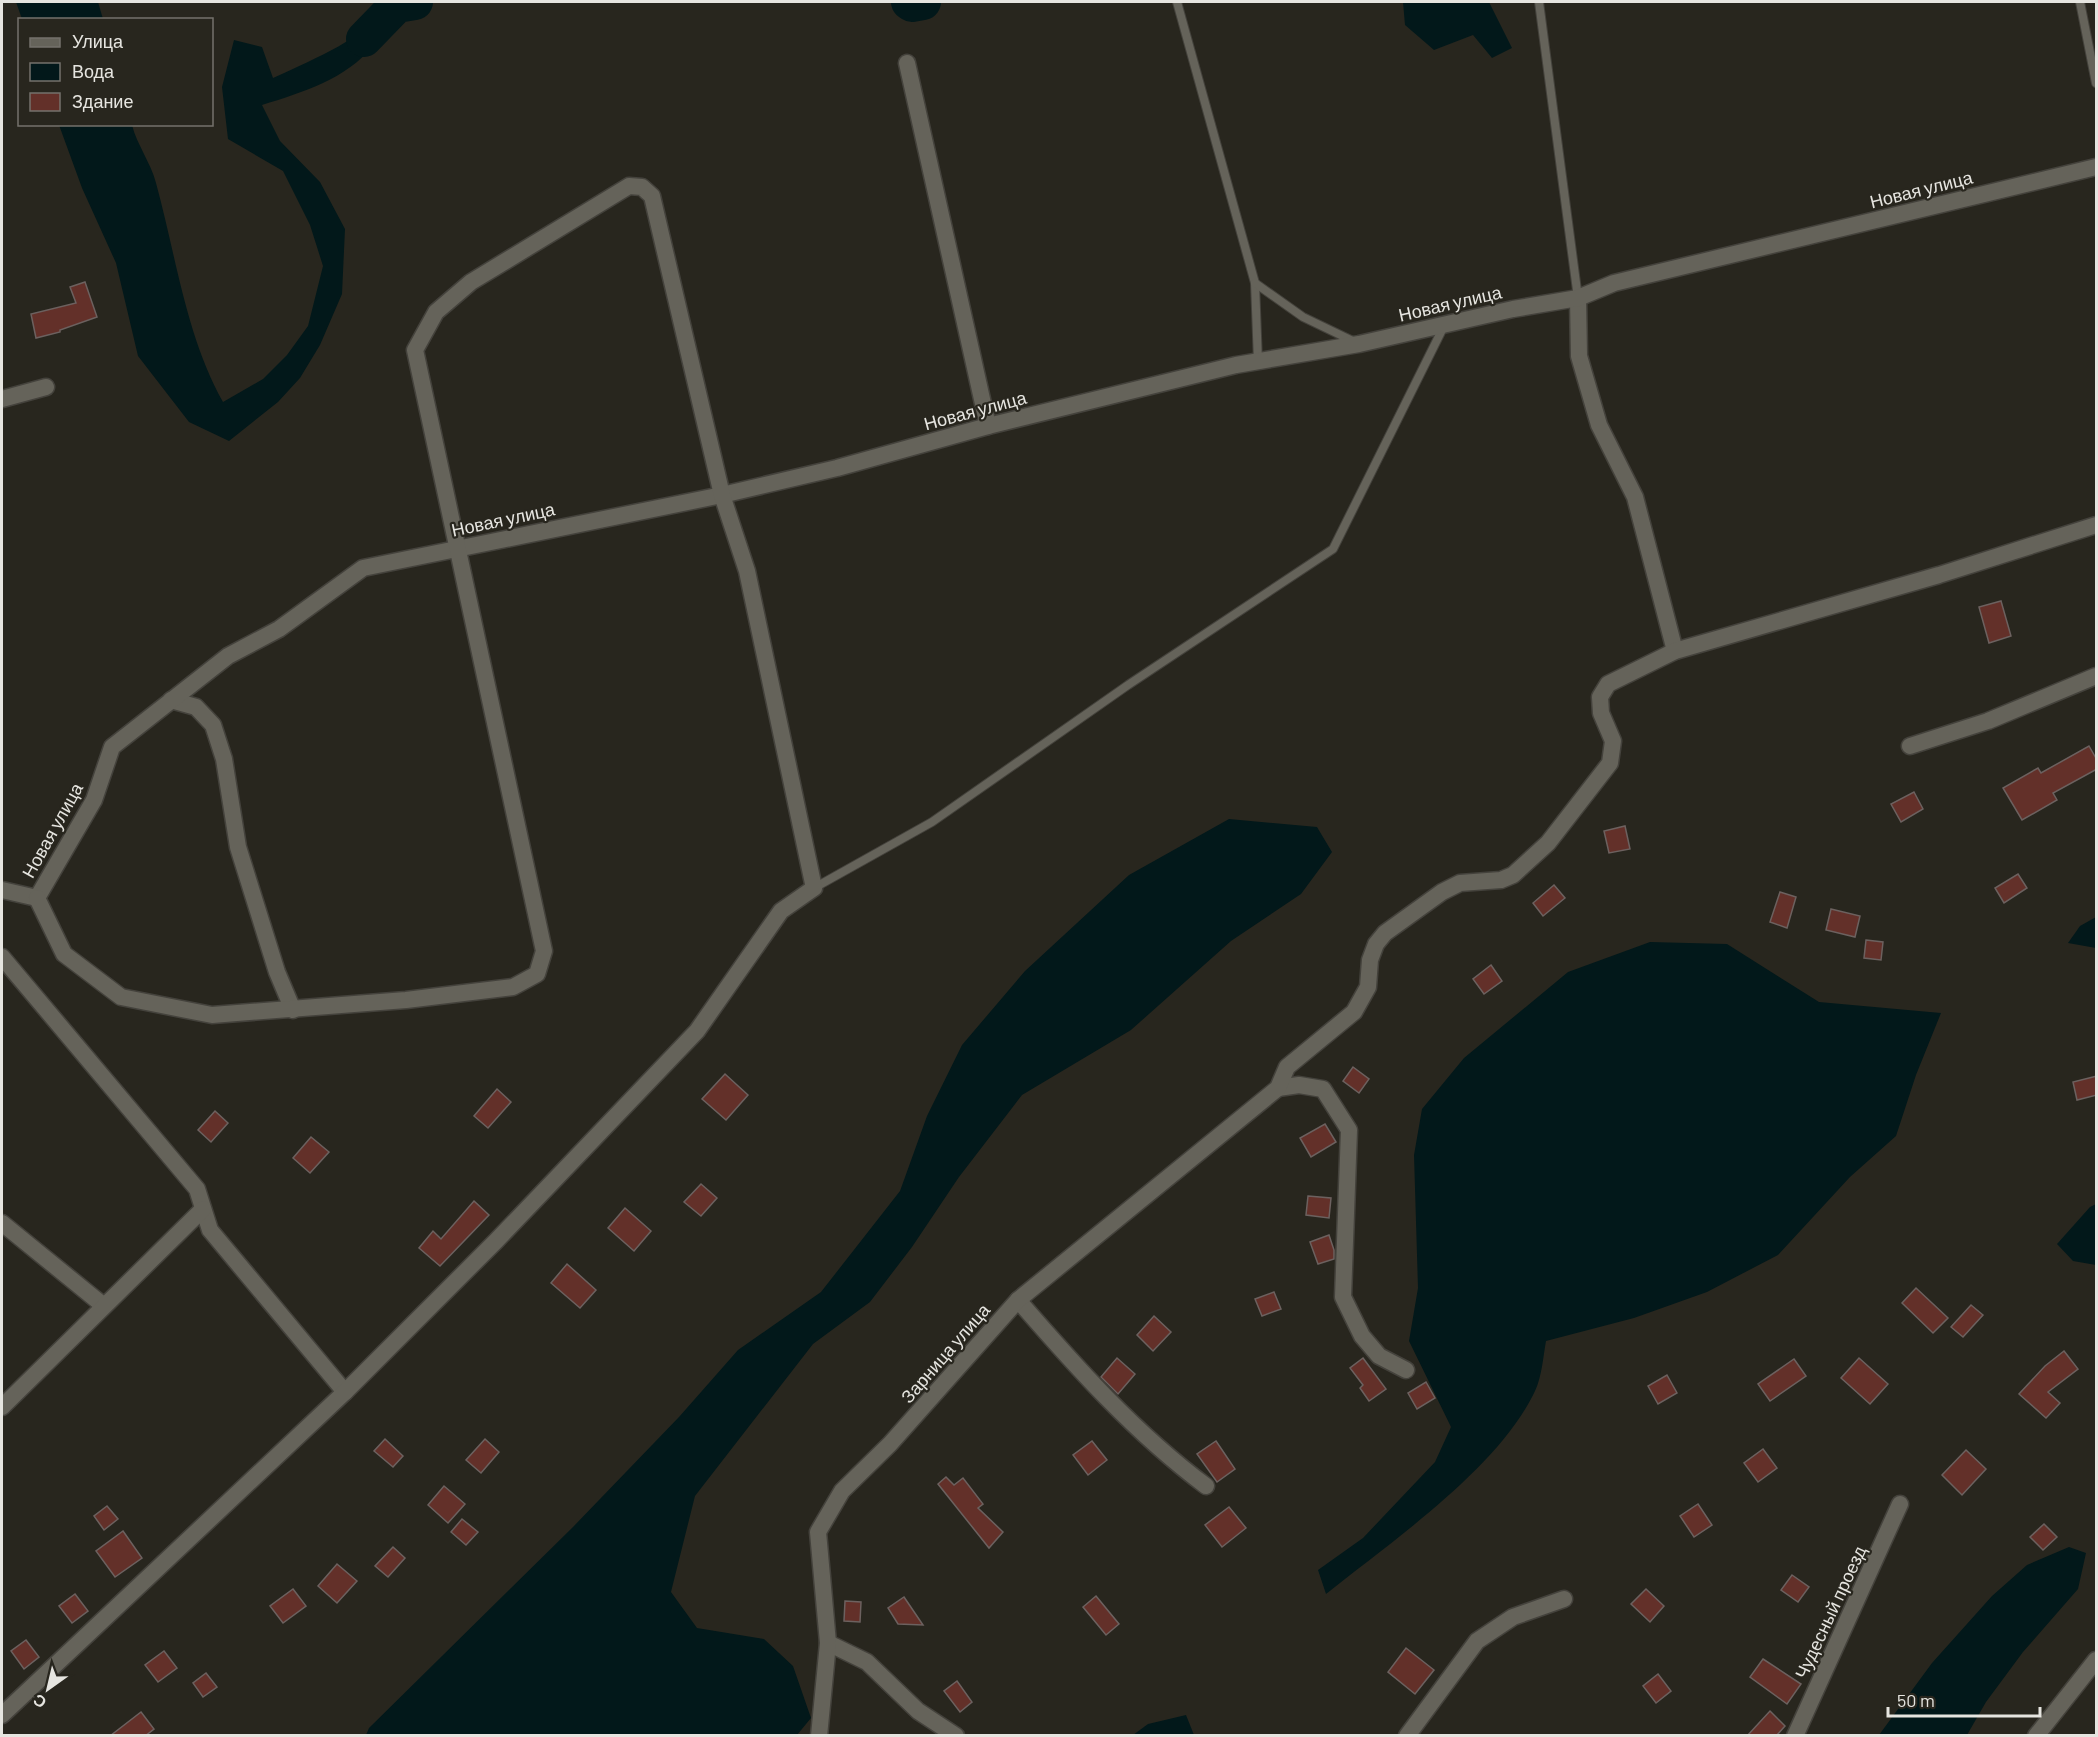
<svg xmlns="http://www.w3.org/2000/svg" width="2098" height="1737" font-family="Barlow,sans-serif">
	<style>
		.water { fill: #02181a }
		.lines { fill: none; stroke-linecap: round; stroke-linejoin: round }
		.river { stroke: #02181a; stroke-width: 36 }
		.building { fill: #633029; stroke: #6c615f; stroke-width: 1.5 }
		.service-casing { stroke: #44423c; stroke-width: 10 }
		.minor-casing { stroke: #44423c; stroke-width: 19 }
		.service { stroke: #65635a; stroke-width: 8 }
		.minor { stroke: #65635a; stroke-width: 16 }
		.labels { text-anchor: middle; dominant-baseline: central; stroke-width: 4.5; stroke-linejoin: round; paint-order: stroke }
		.street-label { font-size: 18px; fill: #e6e5e0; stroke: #28261e }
	</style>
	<rect width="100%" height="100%" fill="#28261e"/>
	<g class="water">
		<polygon points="16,2 98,2 103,19 22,19"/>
		<polygon points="1403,2 1489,2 1512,48 1492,58 1473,35 1434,50 1405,25"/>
		<path d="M397,5C390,18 383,34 374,45C345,80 303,92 262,105L280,141L320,182L345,229L342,294L320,345L300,378L278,402L229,441L189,422L138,356L116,263L82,188L59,125H132C137,145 151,163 156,183C176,256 186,336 223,402L263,379L287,355L308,326L323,266L310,225L283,171L228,139L222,87L234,40L262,47L273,78C322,56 357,40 397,5Z"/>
		<polygon points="1229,819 1317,827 1332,852 1301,894 1231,941 1131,1030 1022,1095 959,1177 912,1247 870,1302 813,1344 695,1496 671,1592 697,1628 764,1639 793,1666 811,1718 797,1735 366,1735 369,1728 573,1527 679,1417 738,1350 821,1292 900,1191 927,1116 962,1045 1025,971 1129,875"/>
		<polygon points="2096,917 2096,948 2068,943 2080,926"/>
		<path d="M1650,942L1727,944L1819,1002L1941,1013L1916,1075L1896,1136L1850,1177L1778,1255L1707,1292L1634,1318L1546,1341C1543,1357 1542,1376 1535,1391C1499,1468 1392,1541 1326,1594L1318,1570L1363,1538L1435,1462L1451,1427L1409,1341L1418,1288L1414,1155L1422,1109L1464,1058L1568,972Z"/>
		<polygon points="2096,1204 2096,1265 2073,1261 2057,1244 2090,1207"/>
		<polygon points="2069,1547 2086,1553 2078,1589 2023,1652 1986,1702 1967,1735 1879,1735 1932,1663 1992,1596 2027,1565"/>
		<polygon points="1186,1715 1194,1735 1133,1735 1148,1724"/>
	</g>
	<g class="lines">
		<g class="river">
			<polyline points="909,2 912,4 923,2"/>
			<polyline points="364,39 397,5 415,2"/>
		</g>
	</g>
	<g class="building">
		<polygon points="85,282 97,317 60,330 60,332 36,338 31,314 76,303 70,287"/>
		<polygon points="2001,601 2011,636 1989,643 1979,607"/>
		<polygon points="2089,746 2097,760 2097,769 2053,793 2057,800 2022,820 2003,788 2038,768 2041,773"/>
		<polygon points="1914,792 1923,809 1901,822 1891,804"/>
		<polygon points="1625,826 1630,849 1609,853 1604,831"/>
		<polygon points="2018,874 2027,888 2004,903 1995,888"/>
		<polygon points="1554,885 1565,898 1543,916 1533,903"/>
		<polygon points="1780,892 1796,897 1787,928 1770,922"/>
		<polygon points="1831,909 1860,916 1855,937 1826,930"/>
		<polygon points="1866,940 1883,942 1881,960 1864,958"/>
		<polygon points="1491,965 1502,981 1484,994 1473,979"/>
		<polygon points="1353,1067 1369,1079 1359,1093 1343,1081"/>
		<polygon points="725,1074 748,1095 726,1120 702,1099"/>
		<polygon points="2097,1076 2097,1095 2077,1100 2073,1082"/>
		<polygon points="497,1089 511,1102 488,1128 474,1116"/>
		<polygon points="215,1111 228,1123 211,1142 198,1130"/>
		<polygon points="1325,1124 1336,1142 1311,1157 1300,1138"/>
		<polygon points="311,1137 329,1152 310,1173 293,1158"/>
		<polygon points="701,1184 717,1198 701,1216 684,1202"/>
		<polygon points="1308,1196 1331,1198 1329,1218 1306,1215"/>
		<polygon points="474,1201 489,1215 440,1266 419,1248 433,1231 441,1239"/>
		<polygon points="625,1208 651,1231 634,1251 608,1228"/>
		<polygon points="1329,1235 1334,1250 1334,1259 1318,1264 1310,1242"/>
		<polygon points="567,1264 596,1290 580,1308 551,1283"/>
		<polygon points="1916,1288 1948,1318 1933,1333 1902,1303"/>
		<polygon points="1274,1292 1281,1309 1262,1316 1255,1299"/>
		<polygon points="1971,1305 1983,1315 1963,1337 1951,1327"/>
		<polygon points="1154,1316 1171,1332 1153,1351 1137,1335"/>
		<polygon points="2064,1351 2078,1369 2048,1392 2060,1403 2046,1418 2019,1394 2045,1366"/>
		<polygon points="1117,1358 1135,1374 1118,1394 1101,1377"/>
		<polygon points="1363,1358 1386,1389 1369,1401 1360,1388 1363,1385 1350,1368"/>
		<polygon points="1859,1358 1888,1384 1870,1404 1841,1378"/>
		<polygon points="1794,1359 1806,1376 1770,1401 1758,1384"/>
		<polygon points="1667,1375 1677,1393 1658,1404 1648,1386"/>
		<polygon points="1426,1382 1435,1398 1417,1409 1408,1393"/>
		<polygon points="385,1439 403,1456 393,1467 374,1451"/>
		<polygon points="485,1439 499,1452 481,1473 466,1460"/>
		<polygon points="1092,1441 1107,1460 1088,1475 1073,1455"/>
		<polygon points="1216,1441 1235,1469 1217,1482 1197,1454"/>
		<polygon points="1763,1449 1777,1468 1758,1482 1744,1463"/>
		<polygon points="1966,1450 1986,1469 1962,1495 1942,1475"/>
		<polygon points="946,1477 954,1485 963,1478 983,1504 978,1508 1003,1532 989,1548 938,1484"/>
		<polygon points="444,1486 465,1504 448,1523 428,1505"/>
		<polygon points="1698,1504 1712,1525 1694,1537 1680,1516"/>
		<polygon points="107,1506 118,1519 104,1530 94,1516"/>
		<polygon points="1229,1507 1246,1528 1222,1547 1205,1525"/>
		<polygon points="462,1519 478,1532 466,1545 451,1532"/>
		<polygon points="2044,1524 2057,1537 2043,1550 2030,1537"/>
		<polygon points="123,1531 142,1558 115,1577 96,1551"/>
		<polygon points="393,1547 405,1558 388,1577 375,1566"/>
		<polygon points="337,1564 357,1581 337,1603 318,1586"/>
		<polygon points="1792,1575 1809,1587 1798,1602 1781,1590"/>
		<polygon points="293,1589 306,1606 283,1623 270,1606"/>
		<polygon points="1646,1589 1664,1606 1650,1622 1631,1604"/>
		<polygon points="75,1594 88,1611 72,1623 59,1606"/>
		<polygon points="1096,1596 1119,1624 1106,1635 1083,1607"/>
		<polygon points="904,1597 923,1625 898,1624 888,1608"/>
		<polygon points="845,1601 861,1602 860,1622 844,1621"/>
		<polygon points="26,1640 39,1657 24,1669 11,1651"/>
		<polygon points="1406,1648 1434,1670 1415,1694 1388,1672"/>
		<polygon points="164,1651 177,1668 158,1682 145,1665"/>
		<polygon points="1763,1659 1801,1684 1787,1704 1750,1677"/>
		<polygon points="206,1673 217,1687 203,1697 193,1683"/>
		<polygon points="1658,1674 1671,1691 1656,1703 1643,1686"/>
		<polygon points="957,1681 972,1702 960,1712 944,1691"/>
		<polygon points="1770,1711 1785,1726 1776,1736 1747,1736"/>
		<polygon points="141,1712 154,1729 145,1736 110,1736"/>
	</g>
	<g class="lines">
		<defs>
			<g id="service">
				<polyline points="1177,2 1255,283 1258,362"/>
				<polyline points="1539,2 1578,298"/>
				<polyline points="2080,2 2096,83"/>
				<polyline points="1255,283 1303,317 1355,342"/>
				<polyline points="814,888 932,822 1128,685 1333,549 1444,326"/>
			</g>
			<g id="minor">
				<polyline points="907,63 988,426"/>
				<polyline points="1578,298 1579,356 1599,425 1635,497 1675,651"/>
				<polyline points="2,399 46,387"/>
				<polyline points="171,700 196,707 213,725 224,759 238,847 277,972 293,1010"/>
				<polyline points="1910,746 1988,721 2096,676"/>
				<polyline points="2,890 37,898 94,800 112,747 228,656 279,629 363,568 722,495 837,468 988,426 1236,365 1359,344 1513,309 1578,298 1614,283 2096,167"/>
				<polyline points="2,957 197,1189 210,1230 345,1392"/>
				<polyline points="1278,1088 1299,1085 1323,1089 1349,1130 1343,1297 1362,1336 1379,1356 1406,1370"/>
				<polyline points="2,1223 104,1306"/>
				<path d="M1018,1300C1076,1367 1135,1433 1206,1486"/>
				<polyline points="2,1407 203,1209"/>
				<polyline points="828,1643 867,1662 918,1711 956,1736"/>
				<polyline points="2,1715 345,1392 496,1241 697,1031 781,911 814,888 747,571 722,495 652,196 642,187 629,186 471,282 436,312 415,350 544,951 537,974 513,987 406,1000 212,1015 121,997 64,954 37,898"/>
				<polyline points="819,1736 828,1643 818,1532 842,1491 890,1444 1018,1300 1278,1088 1287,1067 1354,1012 1368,987 1370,960 1376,944 1385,933 1442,892 1460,883 1501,880 1513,875 1548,843 1610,763 1613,741 1601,713 1600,697 1608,684 1675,651 1939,575 2096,525"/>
				<polyline points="1407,1736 1477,1641 1513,1617 1564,1599"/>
				<polyline points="1795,1736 1900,1504"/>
				<polyline points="2036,1736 2096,1660"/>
			</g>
		</defs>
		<use href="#service" class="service-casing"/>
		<use href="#minor" class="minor-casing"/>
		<use href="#service" class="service"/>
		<use href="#minor" class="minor"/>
	</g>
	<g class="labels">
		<g class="street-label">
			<text transform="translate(1921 189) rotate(-14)">Новая улица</text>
			<text transform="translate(1450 303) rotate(-13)">Новая улица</text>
			<text transform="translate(975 410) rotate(-15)">Новая улица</text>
			<text transform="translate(503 519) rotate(-12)">Новая улица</text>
			<text transform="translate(52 830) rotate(-61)">Новая улица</text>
			<text transform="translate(945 1353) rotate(-49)">Зарница улица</text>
			<text transform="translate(1830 1612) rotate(-65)">Чудесный проезд</text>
		</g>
	</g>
	<rect width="2098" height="1737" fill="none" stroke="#e6e5e0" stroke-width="6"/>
	<rect x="18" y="18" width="195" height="108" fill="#28261e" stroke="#74726c" stroke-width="1.5"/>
	<rect x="30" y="38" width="30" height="9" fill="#65635a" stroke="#74726c" stroke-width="1.5"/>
	<text x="72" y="48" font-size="18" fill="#e6e5e0">Улица</text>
	<rect x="30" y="63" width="30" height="18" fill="#02181a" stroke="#74726c" stroke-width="1.5"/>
	<text x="72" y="78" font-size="18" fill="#e6e5e0">Вода</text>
	<rect x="30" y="93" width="30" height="18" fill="#633029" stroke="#74726c" stroke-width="1.5"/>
	<text x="72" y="108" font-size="18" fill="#e6e5e0">Здание</text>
	<g transform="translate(48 1689) rotate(214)" stroke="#28261e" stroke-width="4.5" paint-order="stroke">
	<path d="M0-4.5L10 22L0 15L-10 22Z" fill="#e6e5e0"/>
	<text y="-9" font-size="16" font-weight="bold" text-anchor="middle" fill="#e6e5e0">С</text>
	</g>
	<path d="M1888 1707v9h152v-9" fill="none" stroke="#e6e5e0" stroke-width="3"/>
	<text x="1897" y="1707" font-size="18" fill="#e6e5e0" stroke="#28261e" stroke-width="4.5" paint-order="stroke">50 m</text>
</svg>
